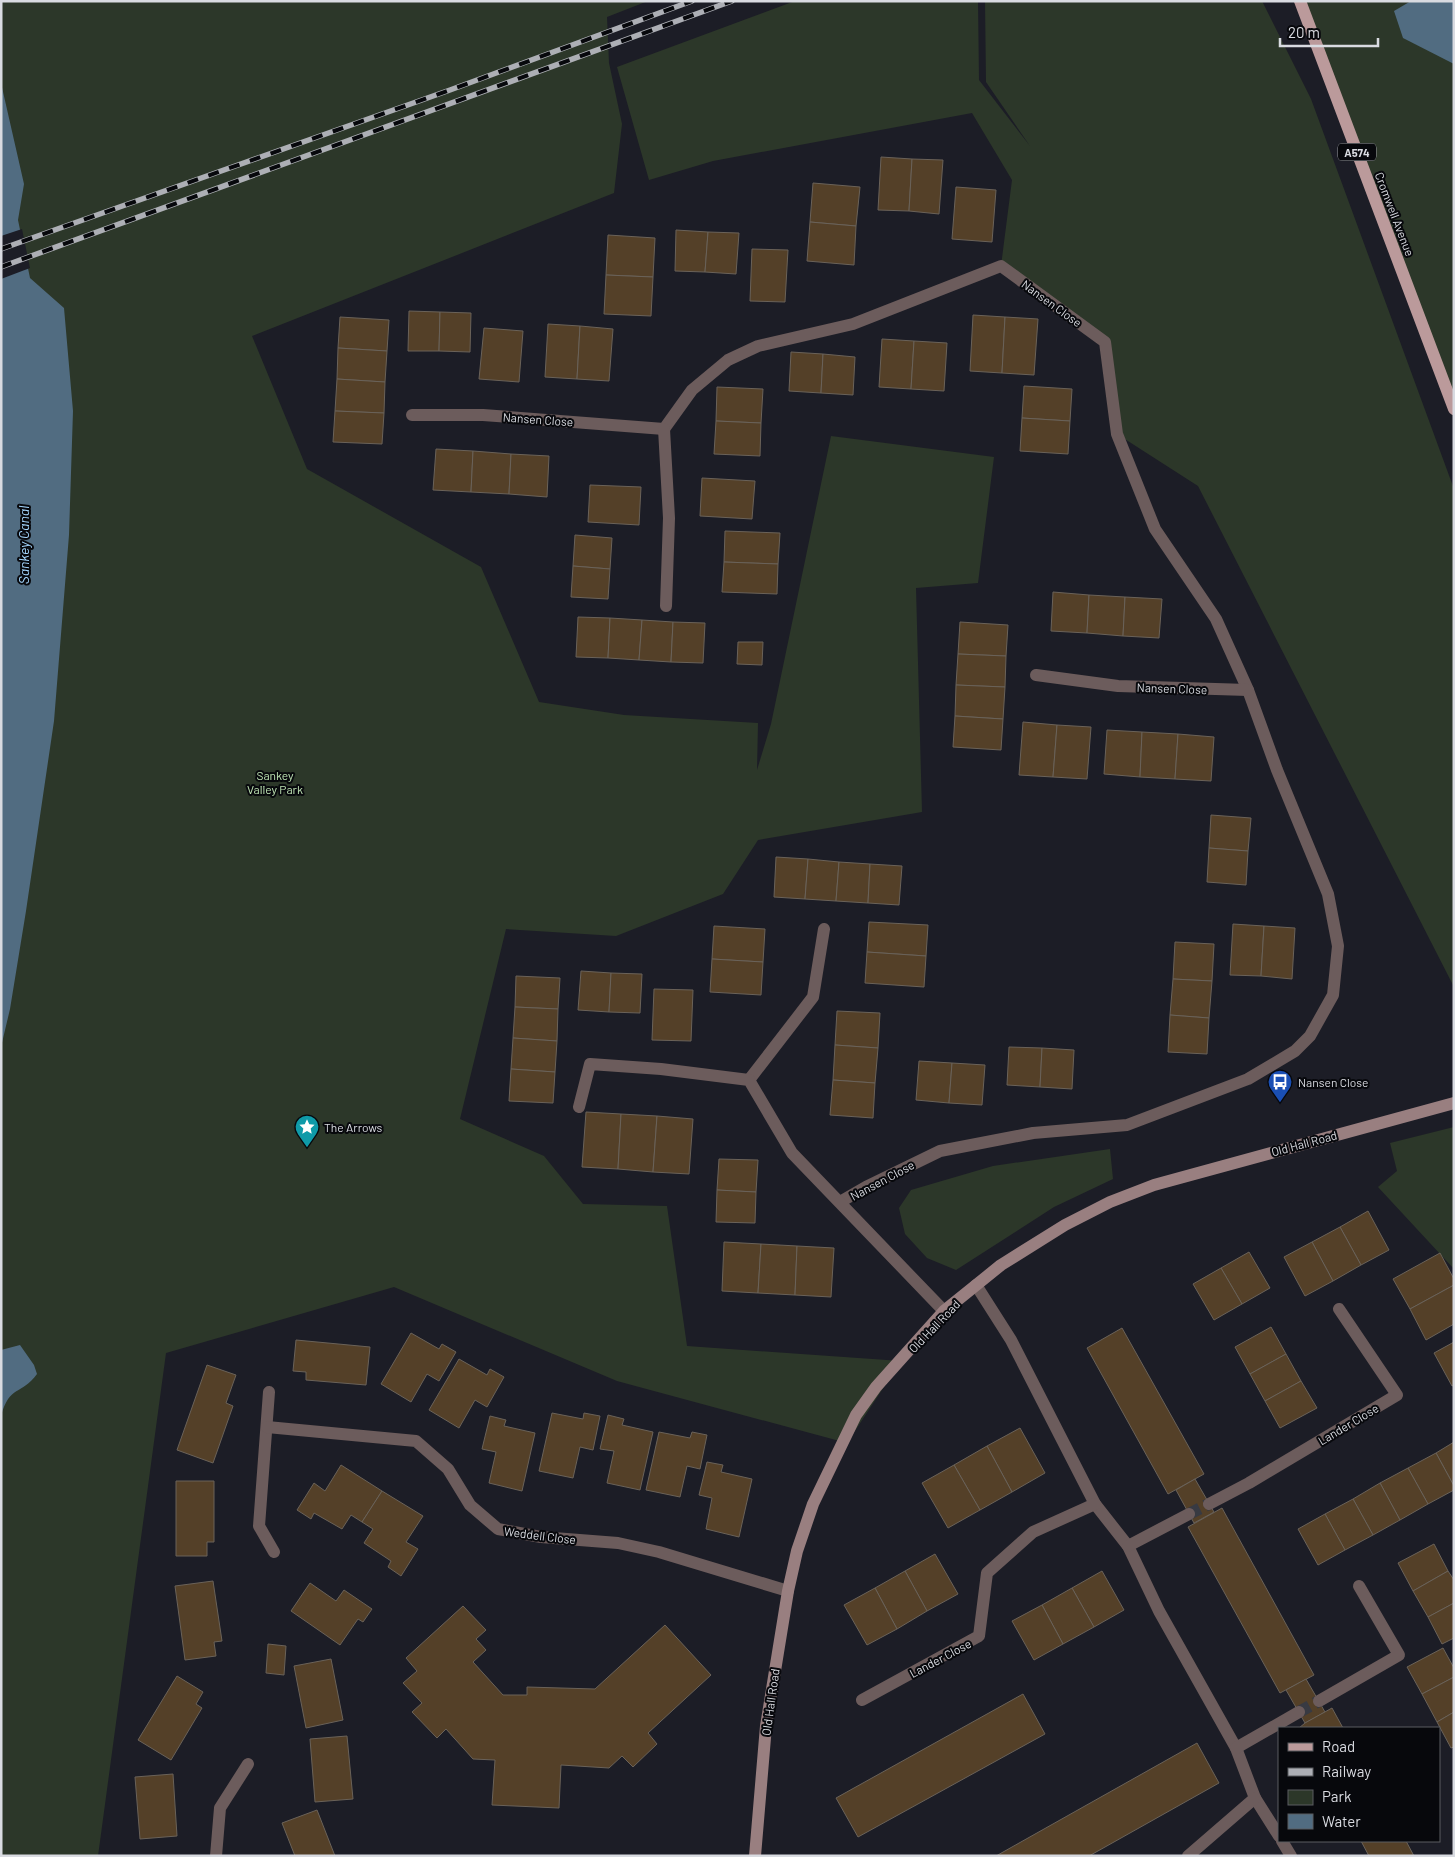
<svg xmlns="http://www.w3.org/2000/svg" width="1455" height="1857" font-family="Barlow,sans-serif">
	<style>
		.green { fill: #2c3729 }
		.water { fill: #516c81 }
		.pier { fill: #1c1d26 }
		.building { fill: #544028; stroke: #6a6259 }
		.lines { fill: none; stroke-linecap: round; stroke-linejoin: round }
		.street-tunnel { stroke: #383a42; stroke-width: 12; stroke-dasharray: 12 6; stroke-linecap: butt }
		.street { stroke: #6c5c5c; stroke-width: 12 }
		.secondary { stroke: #997f80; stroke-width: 12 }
		.primary { stroke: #bb9a9b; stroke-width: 12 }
		.rail-casing { stroke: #adafb5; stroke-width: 5.5 }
		.rail { stroke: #07080c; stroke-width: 4; stroke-dasharray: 11; stroke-linecap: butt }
		.labels { text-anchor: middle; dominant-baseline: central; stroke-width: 4; stroke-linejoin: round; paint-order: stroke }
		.shield { fill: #07080c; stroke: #9a9ca1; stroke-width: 1 }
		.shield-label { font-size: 11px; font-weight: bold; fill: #d9dbe1 }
		.street-label { font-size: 12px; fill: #d9dbe1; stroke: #07080c }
		.park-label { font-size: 12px; fill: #c0e5b5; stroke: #07080c }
		.poi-label { font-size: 12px; fill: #d9dbe1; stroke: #07080c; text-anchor: start }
		.water-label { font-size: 14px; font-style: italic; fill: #a5d7ff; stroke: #07080c }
	</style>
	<rect width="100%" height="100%" fill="#1c1d26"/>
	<g class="green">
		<polygon points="1,1 648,1 607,17 609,63 622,124 614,193 252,336 307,469 481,567 539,702 624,715 758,723 757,770 771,724 831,436 994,457 978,583 916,588 922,812 758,840 723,894 616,936 506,929 460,1119 544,1156 583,1204 667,1206 687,1346 901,1361 847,1443 617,1381 394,1287 166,1353 98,1856 1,1856"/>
		<polygon points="795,1 978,1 979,80 1030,146 986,82 985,1 1262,1 1311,99 1454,489 1454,987 1198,486 1117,434 1105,342 1001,266 1012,180 972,113 713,161 649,180 617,67"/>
		<polygon points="1300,1 1454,1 1454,409"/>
		<polygon points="1454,1127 1454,1269 1378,1187 1397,1171 1390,1143"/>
		<polygon points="1110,1149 1113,1179 1054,1207 956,1270 927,1258 905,1234 899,1208 911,1190 993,1166"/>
	</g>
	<g class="water">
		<polygon points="1411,1 1454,1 1454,64 1403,38 1394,11"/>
		<polygon points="1,83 24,184 18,220 30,278 64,308 73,411 69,535 54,721 26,911 10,1009 1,1047"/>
		<path d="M20,1345L34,1365L37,1374C21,1396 10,1384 1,1416V1350Z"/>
	</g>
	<polygon class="pier" points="22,229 30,268 1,279 1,236"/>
	<g class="building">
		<polygon points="881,157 912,159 909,211 878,210"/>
		<polygon points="912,159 943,160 939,214 909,211"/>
		<polygon points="813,183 860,187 856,226 810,222"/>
		<polygon points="956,187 996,190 992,242 952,239"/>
		<polygon points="810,222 856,226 854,265 807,261"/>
		<polygon points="676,230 708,232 705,272 675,271"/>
		<polygon points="708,232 739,233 736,274 705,272"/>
		<polygon points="608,235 655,238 653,277 606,275"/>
		<polygon points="752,249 788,250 785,302 750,301"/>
		<polygon points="606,275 653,277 651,316 604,314"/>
		<polygon points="409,311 440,312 439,351 408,351"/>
		<polygon points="440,312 471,313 470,352 439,351"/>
		<polygon points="973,315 1005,317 1002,373 970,371"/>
		<polygon points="340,317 389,320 387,351 338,348"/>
		<polygon points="1005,317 1038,319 1034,375 1002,373"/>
		<polygon points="548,324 580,326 577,379 545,377"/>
		<polygon points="580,326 613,329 609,381 577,379"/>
		<polygon points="484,328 523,331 519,382 479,379"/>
		<polygon points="882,339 914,341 911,389 879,387"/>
		<polygon points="914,341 947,343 944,391 911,389"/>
		<polygon points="338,348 387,351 385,382 337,379"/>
		<polygon points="791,352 823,354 821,393 789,391"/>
		<polygon points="823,354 855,357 853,395 821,393"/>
		<polygon points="337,379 385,382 384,413 335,411"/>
		<polygon points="1024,386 1072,389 1070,421 1022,418"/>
		<polygon points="717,387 763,389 761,423 716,421"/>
		<polygon points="335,411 384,413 382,444 333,442"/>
		<polygon points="1022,418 1070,421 1068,454 1020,451"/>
		<polygon points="716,421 761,423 760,456 714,454"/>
		<polygon points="436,449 473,451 471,492 433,490"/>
		<polygon points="473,451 511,454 509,494 471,492"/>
		<polygon points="511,454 549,456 547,497 509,494"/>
		<polygon points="702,478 755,481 752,519 700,516"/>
		<polygon points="590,485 641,487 639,525 588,522"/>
		<polygon points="725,531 780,533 778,564 724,562"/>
		<polygon points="575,535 612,538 610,569 573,566"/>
		<polygon points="724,562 778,564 777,594 722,592"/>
		<polygon points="573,566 610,569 608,599 571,597"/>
		<polygon points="1053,592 1089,595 1087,633 1051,631"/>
		<polygon points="1089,595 1125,597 1123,636 1087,633"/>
		<polygon points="1125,597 1162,599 1159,638 1123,636"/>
		<polygon points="578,617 610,618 608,658 576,657"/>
		<polygon points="610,618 642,620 639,660 608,658"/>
		<polygon points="642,620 673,622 671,662 639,660"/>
		<polygon points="673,622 705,623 703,663 671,662"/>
		<polygon points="960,622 1008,625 1006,656 958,654"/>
		<polygon points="738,642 763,642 762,665 737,664"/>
		<polygon points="958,654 1006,656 1005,687 956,685"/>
		<polygon points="956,685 1005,687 1003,719 955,716"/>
		<polygon points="955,716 1003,719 1001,750 953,747"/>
		<polygon points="1023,722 1057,725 1053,777 1019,775"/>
		<polygon points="1057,725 1091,727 1087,779 1053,777"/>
		<polygon points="1107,730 1142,732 1140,777 1104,774"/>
		<polygon points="1142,732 1178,734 1175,779 1140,777"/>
		<polygon points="1178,734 1214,737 1211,781 1175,779"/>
		<polygon points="1211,815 1251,818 1248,851 1209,848"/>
		<polygon points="1209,848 1248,851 1246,885 1207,882"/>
		<polygon points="776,857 808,859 805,899 774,897"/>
		<polygon points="808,859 839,862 836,901 805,899"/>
		<polygon points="839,862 870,864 868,903 836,901"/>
		<polygon points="870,864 902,866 899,905 868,903"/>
		<polygon points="869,922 928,925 926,956 867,952"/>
		<polygon points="1233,924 1264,926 1261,976 1230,975"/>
		<polygon points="714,926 765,929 763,962 712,959"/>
		<polygon points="1264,926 1295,928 1292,979 1261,976"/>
		<polygon points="1175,942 1214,944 1212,981 1173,979"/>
		<polygon points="867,952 926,956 924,987 865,983"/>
		<polygon points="712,959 763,962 761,995 710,992"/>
		<polygon points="581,971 611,973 609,1012 578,1010"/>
		<polygon points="611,973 642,974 640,1013 609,1012"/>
		<polygon points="516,976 560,978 558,1009 515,1007"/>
		<polygon points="1173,979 1212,981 1209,1018 1170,1015"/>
		<polygon points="654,989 693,990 691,1041 652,1040"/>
		<polygon points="515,1007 558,1009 557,1041 513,1038"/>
		<polygon points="837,1011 880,1013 878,1048 835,1045"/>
		<polygon points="1170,1015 1209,1018 1207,1054 1168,1052"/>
		<polygon points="513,1038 557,1041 555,1072 511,1069"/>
		<polygon points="835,1045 878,1048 875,1083 833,1080"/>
		<polygon points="1009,1047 1042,1048 1040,1087 1007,1085"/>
		<polygon points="1042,1048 1074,1050 1072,1089 1040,1087"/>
		<polygon points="919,1061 952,1063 949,1103 916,1100"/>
		<polygon points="952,1063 985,1065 982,1105 949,1103"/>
		<polygon points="511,1069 555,1072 553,1103 509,1101"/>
		<polygon points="833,1080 875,1083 873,1118 830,1115"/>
		<polygon points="586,1112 621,1114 618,1169 582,1167"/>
		<polygon points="621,1114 657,1116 653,1172 618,1169"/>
		<polygon points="657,1116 693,1119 689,1174 653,1172"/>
		<polygon points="719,1159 758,1160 756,1192 717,1190"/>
		<polygon points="717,1190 756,1192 755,1223 716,1222"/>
		<polygon points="1368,1211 1389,1250 1361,1265 1340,1227"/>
		<polygon points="1340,1227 1361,1265 1333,1281 1312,1242"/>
		<polygon points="724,1242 761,1244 758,1293 722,1291"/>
		<polygon points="1312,1242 1333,1281 1305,1296 1284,1257"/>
		<polygon points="761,1244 797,1246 795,1295 758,1293"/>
		<polygon points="797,1246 834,1248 831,1297 795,1295"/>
		<polygon points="1249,1252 1270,1288 1242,1304 1221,1268"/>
		<polygon points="1440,1253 1454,1279 1454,1285 1410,1309 1393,1279"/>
		<polygon points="1221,1268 1242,1304 1214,1320 1193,1284"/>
		<polygon points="1454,1285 1454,1324 1426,1340 1410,1309"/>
		<polygon points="1271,1327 1286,1354 1250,1374 1235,1347"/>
		<polygon points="1122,1328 1204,1474 1168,1494 1087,1348"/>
		<polygon points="411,1333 439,1349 442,1344 456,1352 439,1381 427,1374 411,1402 381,1384"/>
		<polygon points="296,1340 370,1347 366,1385 306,1380 306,1372 293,1371"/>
		<polygon points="1454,1342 1454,1385 1452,1386 1434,1353"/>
		<polygon points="1286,1354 1301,1381 1265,1401 1250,1374"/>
		<polygon points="459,1359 487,1375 490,1369 504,1377 487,1407 475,1400 459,1428 429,1410"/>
		<polygon points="207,1365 236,1375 226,1403 233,1406 213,1463 177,1450"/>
		<polygon points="1301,1381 1317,1408 1280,1428 1265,1401"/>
		<polygon points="552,1413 583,1419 584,1413 600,1416 593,1450 580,1447 573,1478 539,1471"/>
		<polygon points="608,1415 624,1419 622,1425 653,1432 640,1490 607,1483 614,1451 600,1449"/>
		<polygon points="490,1416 506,1420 504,1426 535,1433 522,1491 489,1483 496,1452 482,1449"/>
		<polygon points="1020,1428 1045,1473 1012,1492 987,1446"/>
		<polygon points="659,1432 690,1438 692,1432 707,1435 700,1469 687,1466 680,1497 646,1490"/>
		<polygon points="1454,1442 1454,1486 1436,1453"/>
		<polygon points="987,1446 1012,1492 980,1510 954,1465"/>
		<polygon points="1436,1453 1454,1486 1454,1490 1428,1504 1408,1468"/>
		<polygon points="707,1462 723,1465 721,1472 752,1479 739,1537 706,1529 712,1498 699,1495"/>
		<polygon points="341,1465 382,1491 362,1522 351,1515 342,1529 314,1513 311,1519 297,1510 314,1483 325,1491"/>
		<polygon points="954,1465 980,1510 948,1528 922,1483"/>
		<polygon points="1408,1468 1428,1504 1400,1520 1380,1483"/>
		<polygon points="1195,1479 1214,1512 1194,1523 1176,1490"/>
		<polygon points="176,1481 214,1481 214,1542 207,1542 207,1556 176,1556"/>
		<polygon points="1380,1483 1400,1520 1373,1535 1353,1499"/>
		<polygon points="382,1491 423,1516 406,1542 418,1549 401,1576 388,1567 391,1561 364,1543 373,1529 362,1522"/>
		<polygon points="1353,1499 1373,1535 1345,1550 1325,1514"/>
		<polygon points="1222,1508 1314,1675 1280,1693 1188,1527"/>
		<polygon points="1325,1514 1345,1550 1318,1565 1298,1529"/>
		<polygon points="1434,1544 1448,1571 1413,1591 1398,1563"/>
		<polygon points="935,1554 958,1594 927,1611 905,1571"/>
		<polygon points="905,1571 927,1611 897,1629 875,1588"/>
		<polygon points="1102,1571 1124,1610 1094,1627 1072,1588"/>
		<polygon points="1448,1571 1454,1580 1454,1603 1428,1617 1413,1591"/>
		<polygon points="213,1581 222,1641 214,1642 216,1656 185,1660 175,1586"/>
		<polygon points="310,1583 336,1601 344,1590 372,1609 363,1622 358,1619 340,1645 291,1611"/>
		<polygon points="875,1588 897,1629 867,1645 844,1605"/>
		<polygon points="1072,1588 1094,1627 1063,1644 1042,1605"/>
		<polygon points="1454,1603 1454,1638 1442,1644 1428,1617"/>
		<polygon points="1042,1605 1063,1644 1034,1660 1012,1621"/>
		<polygon points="463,1606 486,1630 476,1639 486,1650 473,1662 503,1695 527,1695 527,1687 595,1689 665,1625 711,1675 648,1733 657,1744 633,1767 622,1756 609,1768 561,1765 559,1808 492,1805 495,1760 473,1759 446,1729 437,1738 412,1712 422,1703 403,1683 417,1671 406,1658"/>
		<polygon points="268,1644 286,1646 284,1675 266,1673"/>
		<polygon points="1443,1648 1454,1668 1454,1677 1422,1694 1407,1667"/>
		<polygon points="331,1659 343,1720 306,1728 294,1666"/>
		<polygon points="177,1676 203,1692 196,1704 202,1708 171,1760 138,1740"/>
		<polygon points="1454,1677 1454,1712 1437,1722 1422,1694"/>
		<polygon points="1306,1679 1325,1712 1305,1723 1286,1690"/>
		<polygon points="1023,1694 1045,1734 858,1837 836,1798"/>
		<polygon points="1332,1708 1343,1728 1299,1728 1305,1723"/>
		<polygon points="1454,1712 1454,1747 1451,1748 1437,1722"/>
		<polygon points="347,1736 353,1799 315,1802 310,1739"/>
		<polygon points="1197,1743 1219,1783 1089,1856 996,1856"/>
		<polygon points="173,1774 177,1836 140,1839 135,1777"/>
		<polygon points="317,1810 335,1856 295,1856 282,1823"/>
		<polygon points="1361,1841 1406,1841 1414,1856 1369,1856"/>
	</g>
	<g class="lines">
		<g class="street-tunnel">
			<polyline points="1189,1514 1209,1504"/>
			<polyline points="1299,1712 1319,1701"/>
		</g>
		<g class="street">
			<polyline points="412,415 483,415 664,429 692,390 728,360 758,346 853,324 1001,266 1105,342 1117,434 1155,529 1216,619 1248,690 1277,770 1328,894 1338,946 1333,995 1310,1036 1295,1051 1248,1079 1127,1125 1033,1133 940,1151 866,1187 840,1202"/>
			<polyline points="664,429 669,518 666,606"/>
			<polyline points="1036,675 1118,686 1248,690"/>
			<polyline points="749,1080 813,997 824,929"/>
			<polyline points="579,1107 590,1064 661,1069 749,1080 792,1153 944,1311"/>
			<polyline points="976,1285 1011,1340 1095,1504 1128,1546 1159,1611 1236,1748 1255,1798 1279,1836"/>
			<polyline points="269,1392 259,1526 274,1552"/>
			<polyline points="267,1427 416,1441 448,1469 470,1505 498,1529 541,1537 618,1543 659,1552 788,1591"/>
			<polyline points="1209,1504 1249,1483 1397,1395 1339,1309"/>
			<polyline points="1128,1546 1189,1514"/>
			<polyline points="862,1700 979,1636 987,1573 1033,1532 1095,1504"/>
			<polyline points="1319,1701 1399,1655 1359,1586"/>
			<polyline points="1236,1748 1299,1712"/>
			<polyline points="1282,1841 1291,1856"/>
			<polyline points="216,1856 220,1808 248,1764"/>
			<polyline points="1188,1856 1255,1798"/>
		</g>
		<polyline class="secondary" points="755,1856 766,1726 788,1591 797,1551 813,1504 856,1415 876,1387 944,1311 1001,1265 1065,1225 1110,1202 1154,1185 1454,1103"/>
		<polyline class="primary" points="1300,1 1454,409"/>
		<defs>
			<g id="rail">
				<polyline points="1,249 450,90 692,1"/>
				<polyline points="1,267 732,1"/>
			</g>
		</defs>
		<use href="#rail" class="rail-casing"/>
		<use href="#rail" class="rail"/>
	</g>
	<defs>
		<symbol id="bus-pin" viewBox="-11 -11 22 30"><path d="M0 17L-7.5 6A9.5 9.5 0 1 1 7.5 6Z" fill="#1a4fb4" stroke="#07080c"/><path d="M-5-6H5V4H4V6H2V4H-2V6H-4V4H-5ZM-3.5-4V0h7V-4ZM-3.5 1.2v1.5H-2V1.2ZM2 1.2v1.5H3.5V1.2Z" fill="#fff"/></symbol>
		<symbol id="sight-pin" viewBox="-11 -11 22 30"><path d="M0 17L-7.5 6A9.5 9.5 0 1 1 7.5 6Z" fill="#0f9aa8" stroke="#07080c"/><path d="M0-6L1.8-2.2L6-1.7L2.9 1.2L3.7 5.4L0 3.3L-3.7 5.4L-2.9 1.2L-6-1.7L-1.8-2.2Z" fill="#fff"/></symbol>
	</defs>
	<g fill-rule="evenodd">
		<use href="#bus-pin" x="1266" y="1068" width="28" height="38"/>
		<use href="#sight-pin" x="293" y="1113" width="28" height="38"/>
	</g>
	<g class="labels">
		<rect class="shield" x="1338" y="143.5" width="38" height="17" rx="4"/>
		<g class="shield-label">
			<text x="1357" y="152">A574</text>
		</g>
		<g class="street-label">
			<text transform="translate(1395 214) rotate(69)">Cromwell Avenue</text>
			<text transform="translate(1052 303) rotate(36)">Nansen Close</text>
			<text transform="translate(538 419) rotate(4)">Nansen Close</text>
			<text transform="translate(1172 688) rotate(2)">Nansen Close</text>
			<text transform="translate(1304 1143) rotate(-15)">Old Hall Road</text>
			<text transform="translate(882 1180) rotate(-28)">Nansen Close</text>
			<text transform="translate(934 1326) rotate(-46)">Old Hall Road</text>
			<text transform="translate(1348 1424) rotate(-31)">Lander Close</text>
			<text transform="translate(540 1535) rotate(7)">Weddell Close</text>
			<text transform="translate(940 1658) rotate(-28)">Lander Close</text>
			<text transform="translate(770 1702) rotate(-82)">Old Hall Road</text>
		</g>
		<g class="park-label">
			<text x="275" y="775">Sankey<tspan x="275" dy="14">Valley Park</tspan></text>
		</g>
		<g class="poi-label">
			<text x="1298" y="1082">Nansen Close</text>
			<text x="324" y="1127">The Arrows</text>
		</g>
		<g class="water-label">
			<text transform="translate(23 545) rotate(-90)">Sankey Canal</text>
		</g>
	</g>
	<rect width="1455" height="1857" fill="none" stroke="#d9dbe1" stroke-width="5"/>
	<rect x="1278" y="1727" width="162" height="115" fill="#07080c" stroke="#5b5c61"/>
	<rect x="1288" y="1743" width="25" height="8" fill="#bb9a9b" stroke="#5b5c61"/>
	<text x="1322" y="1752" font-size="15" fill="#d9dbe1">Road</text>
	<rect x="1288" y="1768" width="25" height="8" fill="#adafb5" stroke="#5b5c61"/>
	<text x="1322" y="1777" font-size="15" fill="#d9dbe1">Railway</text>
	<rect x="1288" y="1790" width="25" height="15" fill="#2c3729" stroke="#5b5c61"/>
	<text x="1322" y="1802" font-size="15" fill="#d9dbe1">Park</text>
	<rect x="1288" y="1814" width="25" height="15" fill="#516c81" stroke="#5b5c61"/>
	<text x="1322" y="1827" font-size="15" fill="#d9dbe1">Water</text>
	<path d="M1280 38v8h98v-8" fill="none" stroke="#d9dbe1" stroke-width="2.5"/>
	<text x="1288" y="38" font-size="15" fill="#d9dbe1" stroke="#07080c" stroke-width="4" paint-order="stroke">20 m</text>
</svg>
